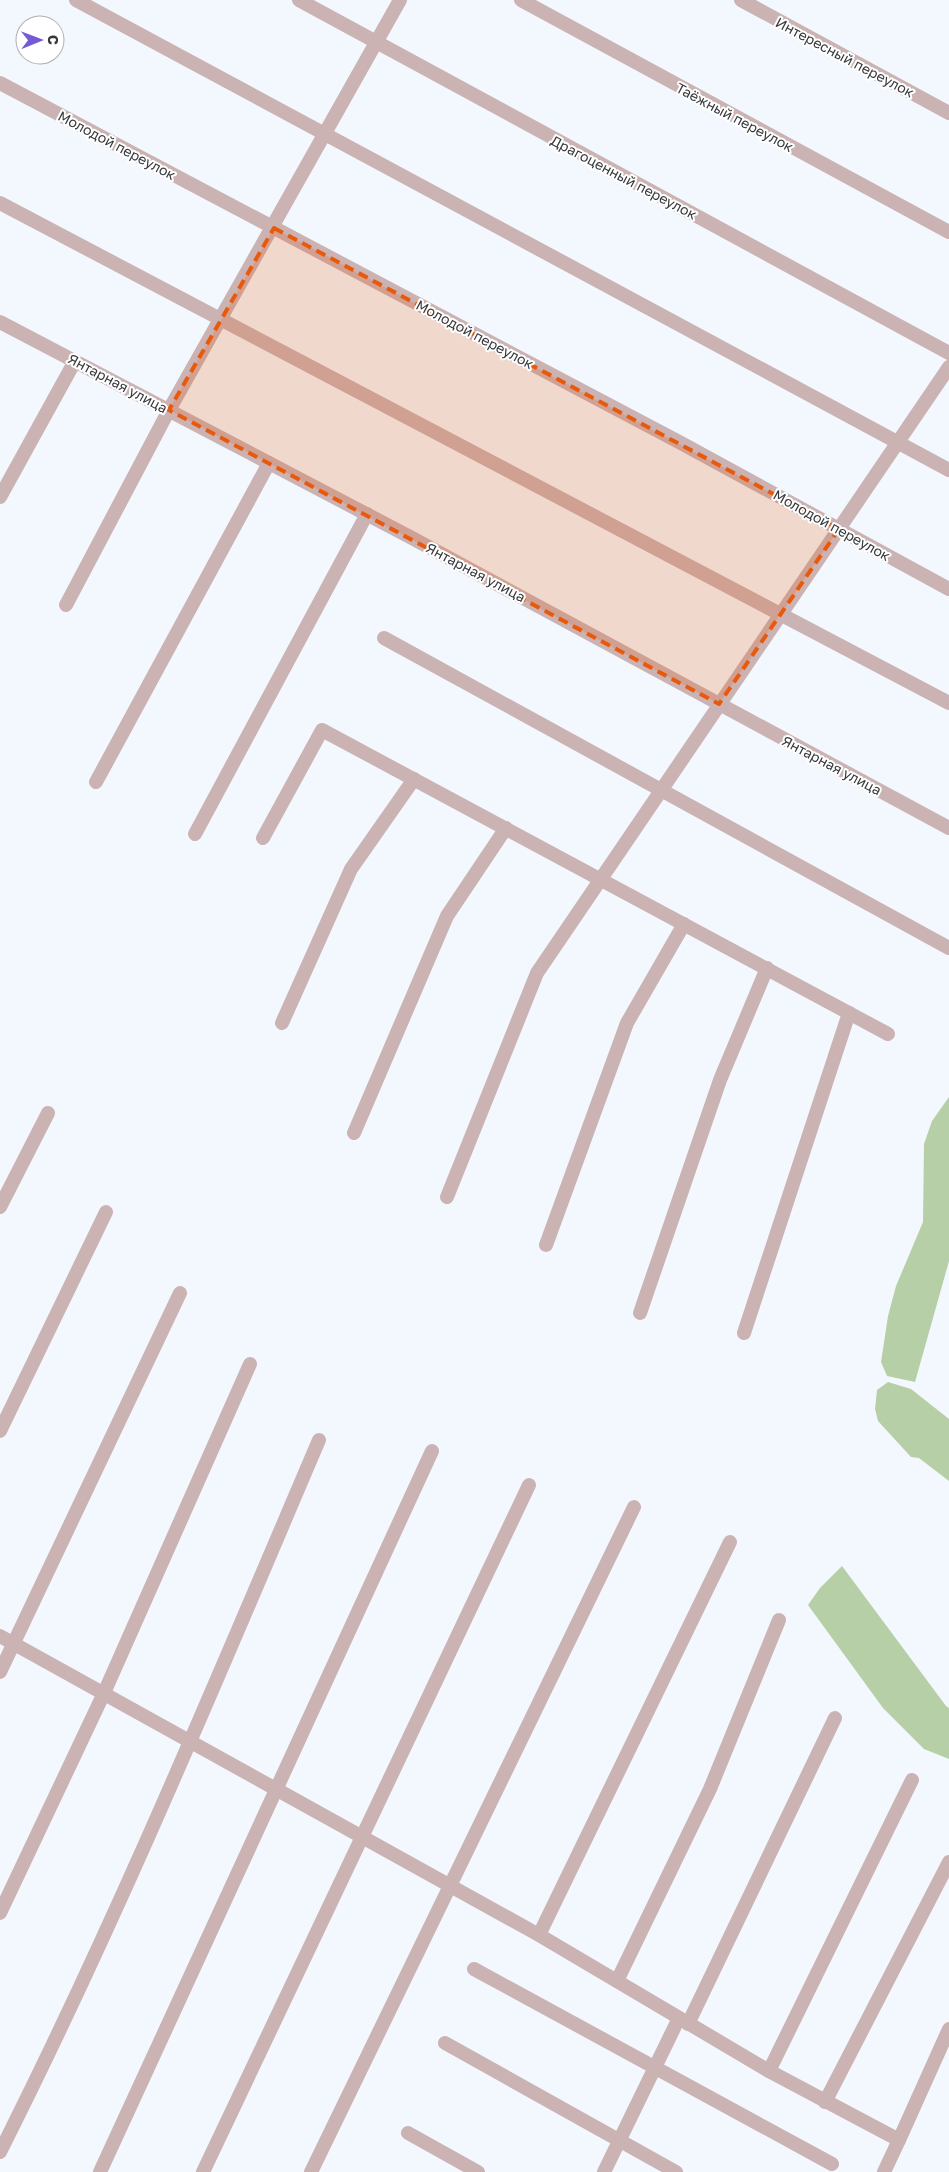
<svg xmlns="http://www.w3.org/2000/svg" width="949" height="2172" font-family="'Golos Text',sans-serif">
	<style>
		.forest { fill: #b6cfa6 }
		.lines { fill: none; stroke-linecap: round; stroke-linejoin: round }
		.minor { stroke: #cbb3b4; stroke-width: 14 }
		.marked { fill: #e8590c; fill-opacity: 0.2; stroke: #e8590c; stroke-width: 4; stroke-dasharray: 10 6; stroke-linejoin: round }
		.labels { text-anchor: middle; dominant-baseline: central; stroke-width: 4; stroke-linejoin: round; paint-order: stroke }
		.street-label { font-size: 14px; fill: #37393c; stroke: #fff }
	</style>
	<rect width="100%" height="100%" fill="#f3f8fe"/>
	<g class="forest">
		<polygon points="949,1097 949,1261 915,1382 887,1376 881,1362 888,1316 896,1286 923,1222 924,1144 932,1121"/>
		<polygon points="888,1382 911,1389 949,1419 949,1481 919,1458 911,1457 878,1421 875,1409 877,1390"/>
		<polygon points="842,1566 946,1706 949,1708 949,1759 924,1749 883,1708 808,1605 820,1588"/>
	</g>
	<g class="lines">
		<g class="minor">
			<polyline points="76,0 949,470"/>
			<polyline points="299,0 949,353"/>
			<polyline points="521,0 949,232"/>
			<polyline points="741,0 949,113"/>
			<polyline points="0,83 681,443 949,589"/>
			<polyline points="0,203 949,703"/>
			<polyline points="0,322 412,538 949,828"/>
			<polyline points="0,497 75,361"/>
			<polyline points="66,605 169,410 400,0"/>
			<polyline points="384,638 949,948"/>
			<polyline points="96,782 269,463"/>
			<polyline points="195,834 367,514"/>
			<polyline points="263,838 322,730 888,1034"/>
			<polyline points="282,1023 351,869 414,779"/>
			<polyline points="354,1133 447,916 506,828"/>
			<polyline points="447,1197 537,973 949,367"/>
			<polyline points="0,1207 48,1113"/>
			<polyline points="546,1245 627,1023 684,924"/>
			<polyline points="640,1313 720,1080 767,968"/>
			<polyline points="744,1333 849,1013"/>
			<polyline points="0,1431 106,1212"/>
			<polyline points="0,1636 539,1935 730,1542"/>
			<polyline points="0,1672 180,1293"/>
			<polyline points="0,1913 104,1693 250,1364"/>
			<polyline points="539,1935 769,2071 899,2140 884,2172"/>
			<polyline points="474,1969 832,2164"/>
			<polyline points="617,1981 710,1789 779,1620"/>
			<polyline points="688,2024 835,1718"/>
			<polyline points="445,2043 676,2172"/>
			<polyline points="769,2071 912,1780"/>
			<polyline points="825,2102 949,1862"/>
			<polyline points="408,2133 478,2172"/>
			<polyline points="899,2140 949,2029"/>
			<path d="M0,2152C117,1920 217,1679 319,1440"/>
			<polyline points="100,2172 432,1451"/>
			<polyline points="203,2172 529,1485"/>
			<polyline points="311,2172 634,1507"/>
			<polyline points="604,2172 679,2018"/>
		</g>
	</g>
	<path class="marked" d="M274,228L839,529L719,704L169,410Z"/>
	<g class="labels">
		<g class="street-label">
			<text transform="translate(845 57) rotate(28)">Интересный переулок</text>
			<text transform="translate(735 117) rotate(28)">Таёжный переулок</text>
			<text transform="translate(117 145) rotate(28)">Молодой переулок</text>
			<text transform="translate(624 177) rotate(28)">Драгоценный переулок</text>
			<text transform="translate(475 334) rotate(28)">Молодой переулок</text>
			<text transform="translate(118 383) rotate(28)">Янтарная улица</text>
			<text transform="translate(832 525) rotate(29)">Молодой переулок</text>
			<text transform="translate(476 572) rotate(28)">Янтарная улица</text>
			<text transform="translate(832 765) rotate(28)">Янтарная улица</text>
		</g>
	</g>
	<g transform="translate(40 40) rotate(89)"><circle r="24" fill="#ffffff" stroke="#afb0b1"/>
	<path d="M0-4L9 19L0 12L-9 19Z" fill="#765ad4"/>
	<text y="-8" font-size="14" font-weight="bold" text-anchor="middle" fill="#37393c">С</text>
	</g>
</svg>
